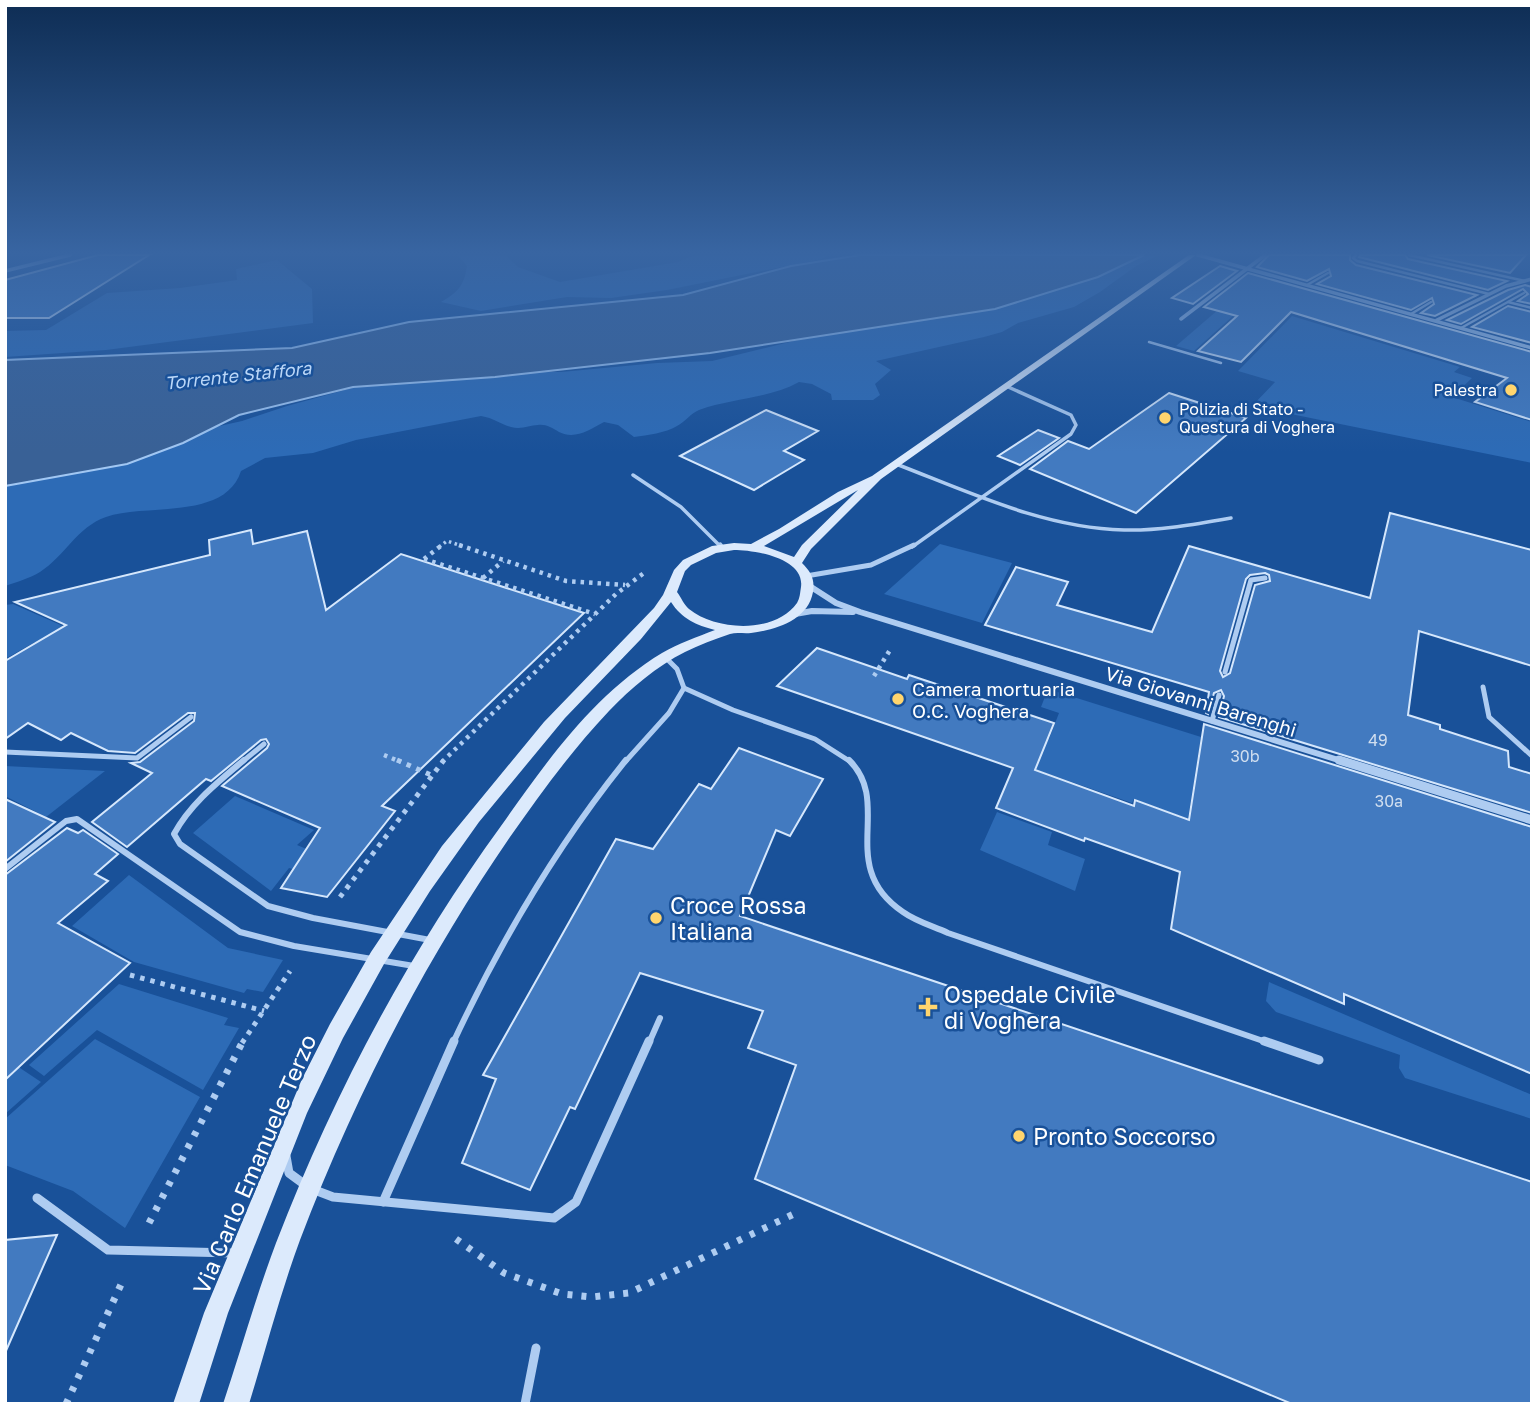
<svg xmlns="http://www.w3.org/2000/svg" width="1537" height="1409" font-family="'Golos Text',sans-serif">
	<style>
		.green { fill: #2d6bb6 }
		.water { fill: #396196; stroke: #a1c7f3; stroke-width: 2 }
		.building { fill: #427ac0; stroke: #d5e7fc; stroke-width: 2; fill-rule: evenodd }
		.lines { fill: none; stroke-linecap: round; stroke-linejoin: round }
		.path-far3 { stroke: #aeccf1; stroke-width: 3.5; stroke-dasharray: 2.5 3.5; stroke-linecap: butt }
		.path-far2 { stroke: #aeccf1; stroke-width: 4.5; stroke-dasharray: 3.5 5; stroke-linecap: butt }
		.path-far1 { stroke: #aeccf1; stroke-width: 5; stroke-dasharray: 4.5 6; stroke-linecap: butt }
		.path { stroke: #aeccf1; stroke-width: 7; stroke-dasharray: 5 9; stroke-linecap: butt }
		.lane-far4 { stroke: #aeccf1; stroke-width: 2.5 }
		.lane-far3 { stroke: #aeccf1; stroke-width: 3.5 }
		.lane-far2 { stroke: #aeccf1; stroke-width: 5 }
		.lane-far1 { stroke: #aeccf1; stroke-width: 6 }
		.lane { stroke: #aeccf1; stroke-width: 9 }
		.street-far2 { stroke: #aeccf1; stroke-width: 3.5 }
		.street-far1 { stroke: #aeccf1; stroke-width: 6 }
		.street { stroke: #aeccf1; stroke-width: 9 }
		.secondary { fill: #dceafc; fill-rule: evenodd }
		.poi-dot { fill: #ffd56e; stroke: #195199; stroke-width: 2.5 }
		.labels { text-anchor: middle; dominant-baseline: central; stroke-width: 5; stroke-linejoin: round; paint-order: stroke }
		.far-poi-label { font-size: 16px; fill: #fff; stroke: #195199; text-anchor: end }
		.number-label { font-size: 16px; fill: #d0deef }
		.far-water-label { font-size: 18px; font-style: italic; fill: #bbd7f8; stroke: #195199 }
		.poi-label { font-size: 19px; fill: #fff; stroke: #195199; text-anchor: start }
		.street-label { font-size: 19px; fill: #fff; stroke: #195199 }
		.near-poi-label { font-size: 23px; fill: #fff; stroke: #195199; text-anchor: start }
		.near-street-label { font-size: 23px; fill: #fff; stroke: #195199 }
	</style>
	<rect width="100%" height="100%" fill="#195199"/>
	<g class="green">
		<path d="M458,255H505L518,267L560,282L678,262L695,255H828L822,259L667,290L611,298L567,297L481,311L441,302C458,292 464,286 467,266Z"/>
		<path d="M1098,255H1159L1136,266L1100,292L1074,307L1018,323L1002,332L984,337L876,361L891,370L875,384L880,395L873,400H832L831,394L812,384L799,382C768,399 732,398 699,410C691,413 685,422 677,426C665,433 648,435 634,437L618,425L604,422C589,430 575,440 559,432C552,428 546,424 538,425C529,425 522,430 511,427C500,424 494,418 481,416L356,440L313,453L265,458L241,471C225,521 145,503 106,517C77,527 65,556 40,572C30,578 17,582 5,586V474L242,421L287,406L363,385L486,372H561L657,363L712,361L794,341L906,320Z"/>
		<polygon points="277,260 312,289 313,323 106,350 5,357 5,331 46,330 107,293 180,288 237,280 236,269"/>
		<polygon points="1254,279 1264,288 1194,351 1176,346"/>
		<polygon points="1292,316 1460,367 1454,372 1472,378 1452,397 1532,422 1532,463 1252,406 1275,382 1238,371"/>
		<polygon points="940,544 1012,563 982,623 884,594"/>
		<polygon points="13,604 210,691 184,710 35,642 5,659 5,605"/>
		<polygon points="1048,689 1201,737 1188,819 1134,799 1132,803 1017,763 1029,733 1049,739 1059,713 1041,707"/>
		<polygon points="5,766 105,771 46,817 5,796"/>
		<polygon points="235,796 314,830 297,845 316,853 301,871 289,868 271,891 193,833"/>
		<polygon points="997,812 1052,832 1048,845 1085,859 1075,891 980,850"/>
		<polygon points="129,875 228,948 283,960 263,992 247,989 244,993 134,962 72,926"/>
		<polygon points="1269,982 1532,1095 1532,1119 1405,1078 1399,1068 1400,1055 1276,1012 1266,1001"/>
		<polygon points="119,984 228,1018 224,1025 239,1028 203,1090 97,1030 44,1076 29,1065"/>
		<polygon points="95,1039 200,1097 125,1228 73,1191 5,1165 5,1119"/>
		<polygon points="5,1058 41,1082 5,1114"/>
	</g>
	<polygon class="water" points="860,255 1144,255 1098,277 995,309 710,353 495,377 353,387 239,415 183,443 127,464 5,486 5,360 292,348 409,322 683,295 791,266"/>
	<g class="building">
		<polygon points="98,255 149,255 49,318 5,318 5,280"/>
		<polygon points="1269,255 1350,255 1350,260 1356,265 1477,295 1435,316 1421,313 1434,304 1432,298 1411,310 1317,284 1331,276 1329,269 1307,281 1257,267"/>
		<polygon points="1360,255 1405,255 1408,259 1507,281 1488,290 1359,257"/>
		<polygon points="1427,255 1526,255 1510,273"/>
		<polygon points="1220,266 1237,271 1193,304 1172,298"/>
		<polygon points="1248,273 1532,352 1532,420 1475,402 1507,378 1291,312 1241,362 1198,351 1237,316 1204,307"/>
		<polygon points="1525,285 1532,287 1532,304 1518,301 1528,294 1523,289 1461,324 1447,320 1508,290"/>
		<polygon points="1508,306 1532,312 1532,343 1472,327"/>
		<polygon points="1169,393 1246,418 1136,513 1030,469 1068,441 1089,449"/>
		<polygon points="766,410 818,431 784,451 804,460 754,490 680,456"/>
		<polygon points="1038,430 1059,438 1020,465 998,456"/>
		<path d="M1390,513L1532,550V666L1419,631L1408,715L1440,725V729L1508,751L1509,767L1532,774V813L1219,717L1224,696L1221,690L1214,693L1208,714L1206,713L1209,692L985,625L1016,567L1068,582L1057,605L1152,632L1189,546L1370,598ZM1265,573L1269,575L1270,581L1255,585L1230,673L1223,677L1220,671L1246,579L1250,575Z"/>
		<polygon points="251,530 253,544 307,531 326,610 401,554 584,613 382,806 395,811 327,897 281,888 320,828 222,786 267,748 269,744 266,739 261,740 211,781 206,779 127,847 92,822 152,773 131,763 140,762 194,721 195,713 188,713 135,753 108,751 71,733 61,740 28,723 5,739 5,661 66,625 15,602 210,555 209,540"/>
		<polygon points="817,648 907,679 909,675 1054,723 1035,770 1134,806 1135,800 1189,820 1204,724 1532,827 1532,1074 1344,994 1344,1004 1171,929 1180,872 1085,838 1084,841 996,808 1013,768 777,686"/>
		<polygon points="739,748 823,779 790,836 776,830 740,916 1532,1182 1532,1404 1292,1404 755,1179 796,1065 748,1048 763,1011 640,973 575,1109 570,1107 530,1190 462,1163 496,1079 483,1075 616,839 653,849 699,784 711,789"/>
		<polygon points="5,799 55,822 5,862"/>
		<polygon points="67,828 78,833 83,830 118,854 95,874 108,881 58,923 130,963 5,1080 5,875"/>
		<polygon points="57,1235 5,1353 5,1240"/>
	</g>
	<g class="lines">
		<polyline class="path-far3" points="439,547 447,541 465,547"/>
		<g class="path-far2">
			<polyline points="459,545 566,581 625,585"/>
			<polyline points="424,559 442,545"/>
			<polyline points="424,559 595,614"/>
			<polyline points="483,578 503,561"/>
			<polyline points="874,676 890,650"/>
			<polyline points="384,755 401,762"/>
			<polyline points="442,762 616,594 644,573"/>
		</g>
		<g class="path-far1">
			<polyline points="397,760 431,775"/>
			<polyline points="340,897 444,760"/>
			<polyline points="130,975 264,1011"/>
			<polyline points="242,1043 290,971"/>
		</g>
		<g class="path">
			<polyline points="149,1223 243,1041"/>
			<polyline points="456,1239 504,1273 562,1294 592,1297 629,1293 796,1213"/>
			<polyline points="66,1404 124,1278"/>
		</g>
		<g class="lane-far4">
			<polyline points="1356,255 1353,258 1357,261 1489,294"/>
			<polyline points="1409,255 1525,281"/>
			<polyline points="1307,285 1328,273"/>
			<polyline points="1508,302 1532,308"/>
			<polyline points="1411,314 1431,302"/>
			<polyline points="1461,328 1524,293"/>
			<polyline points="1149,342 1221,363"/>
		</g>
		<g class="lane-far3">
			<path d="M896,464C969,492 1044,528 1124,530C1160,531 1196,524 1231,518"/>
			<polyline points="633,475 681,507 721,547"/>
			<polyline points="912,547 1071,434 1076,425 1071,415 1006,386"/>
		</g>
		<g class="lane-far2">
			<polyline points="720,545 722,548"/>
			<polyline points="806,576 871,565 914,545"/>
			<polyline points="1225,672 1251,580 1265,578"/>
			<polyline points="1483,687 1489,717 1532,756"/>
			<polyline points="684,688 733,710 815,739 851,762"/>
			<polyline points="1212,721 1219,695"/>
			<polyline points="5,752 137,758 191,717"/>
			<polyline points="242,762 264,744"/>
			<polyline points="625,762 669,713 684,688 677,669 665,657"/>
		</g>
		<g class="lane-far1">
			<path d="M244,760C218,782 190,804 174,834L180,844L268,906L313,918L430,940"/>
			<path d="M849,760C894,804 835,866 903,912C917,922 933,926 948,933L1269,1043"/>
			<polyline points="5,869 66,821 77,819 240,932 294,946 414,966"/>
			<path d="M453,1043C500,942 556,847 626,760"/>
			<polyline points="649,1043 660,1018"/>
		</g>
		<g class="lane">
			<polyline points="1264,1041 1319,1060"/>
			<polyline points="286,1156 289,1173 304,1184"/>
			<polyline points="312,1189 333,1197 554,1218 576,1202 649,1041"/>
			<polyline points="37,1198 108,1250 233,1253"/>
			<polyline points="383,1202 454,1041"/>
			<polyline points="525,1404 536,1348"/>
		</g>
		<g class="street-far2">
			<polyline points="1198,255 1532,348"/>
			<polyline points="5,271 70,255"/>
			<polyline points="1181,319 1265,255"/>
			<polyline points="1437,320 1506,286 1532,279"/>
		</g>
		<g class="street-far1">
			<polyline points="808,585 836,603 860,612 1345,762"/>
			<polyline points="795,614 812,611 853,612"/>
		</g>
		<polyline class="street" points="1339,760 1532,820"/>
		<path class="secondary" d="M1189,255H1196L881,479L811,549L802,563C811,572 815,579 813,592C808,620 776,630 751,633C744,634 737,632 730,634C715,639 699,645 685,652C657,666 631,688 609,711C572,750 541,793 510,837C424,962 354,1098 300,1240C280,1294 266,1349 249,1404H223C241,1350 256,1296 276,1243C333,1095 408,954 501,826C546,762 594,694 662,653C679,643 697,637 715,630C696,625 682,619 671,602L641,639L565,718L479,822L430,891L384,964L343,1038L307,1113L228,1313L199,1404H173L204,1313L302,1079L330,1024L371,952L442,846L544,722L654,608L663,595L674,570L683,560L712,546L734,543L751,544L779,529L838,492L872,476ZM858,490L802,545L794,557L764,546ZM734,550C754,550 805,558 801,587C800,593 800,598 797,603C775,634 716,631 689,609C684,605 681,597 677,592L685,571L691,565L716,553Z"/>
	</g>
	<linearGradient id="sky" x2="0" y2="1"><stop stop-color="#0e2d54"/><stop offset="0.56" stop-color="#3865a2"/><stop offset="1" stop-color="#3865a2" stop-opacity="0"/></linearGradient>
	<rect width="1537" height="452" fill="url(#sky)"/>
	<g class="poi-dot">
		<circle cx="1511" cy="390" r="7"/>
		<circle cx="1165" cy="418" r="7"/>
		<circle cx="898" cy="699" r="7"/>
		<circle cx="656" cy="918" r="7"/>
		<path d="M924.5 996.5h7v7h7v7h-7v7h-7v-7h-7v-7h7z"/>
		<circle cx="1019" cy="1136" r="7"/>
	</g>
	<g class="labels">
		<g class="far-poi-label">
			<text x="1497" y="390">Palestra</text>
			<text x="1179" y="409" text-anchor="start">Polizia di Stato -<tspan x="1179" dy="18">Questura di Voghera</tspan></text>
		</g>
		<g class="number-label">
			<text x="1378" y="740">49</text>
			<text x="1245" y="756">30b</text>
			<text x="1389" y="801">30a</text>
		</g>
		<g class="far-water-label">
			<text transform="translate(238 375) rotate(-6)">Torrente Staffora</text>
		</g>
		<g class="poi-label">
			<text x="912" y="688">Camera mortuaria<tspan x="912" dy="22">O.C. Voghera</tspan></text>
		</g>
		<g class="street-label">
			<text transform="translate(1201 701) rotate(17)">Via Giovanni Barenghi</text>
		</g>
		<g class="near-poi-label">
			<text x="670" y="905">Croce Rossa<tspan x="670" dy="26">Italiana</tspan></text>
			<text x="944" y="994">Ospedale Civile<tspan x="944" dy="26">di Voghera</tspan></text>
			<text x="1033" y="1136">Pronto Soccorso</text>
		</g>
		<g class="near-street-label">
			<text transform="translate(254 1164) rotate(-67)">Via Carlo Emanuele Terzo</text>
		</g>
	</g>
	<rect width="1537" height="1409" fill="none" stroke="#ffffff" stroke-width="14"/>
</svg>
